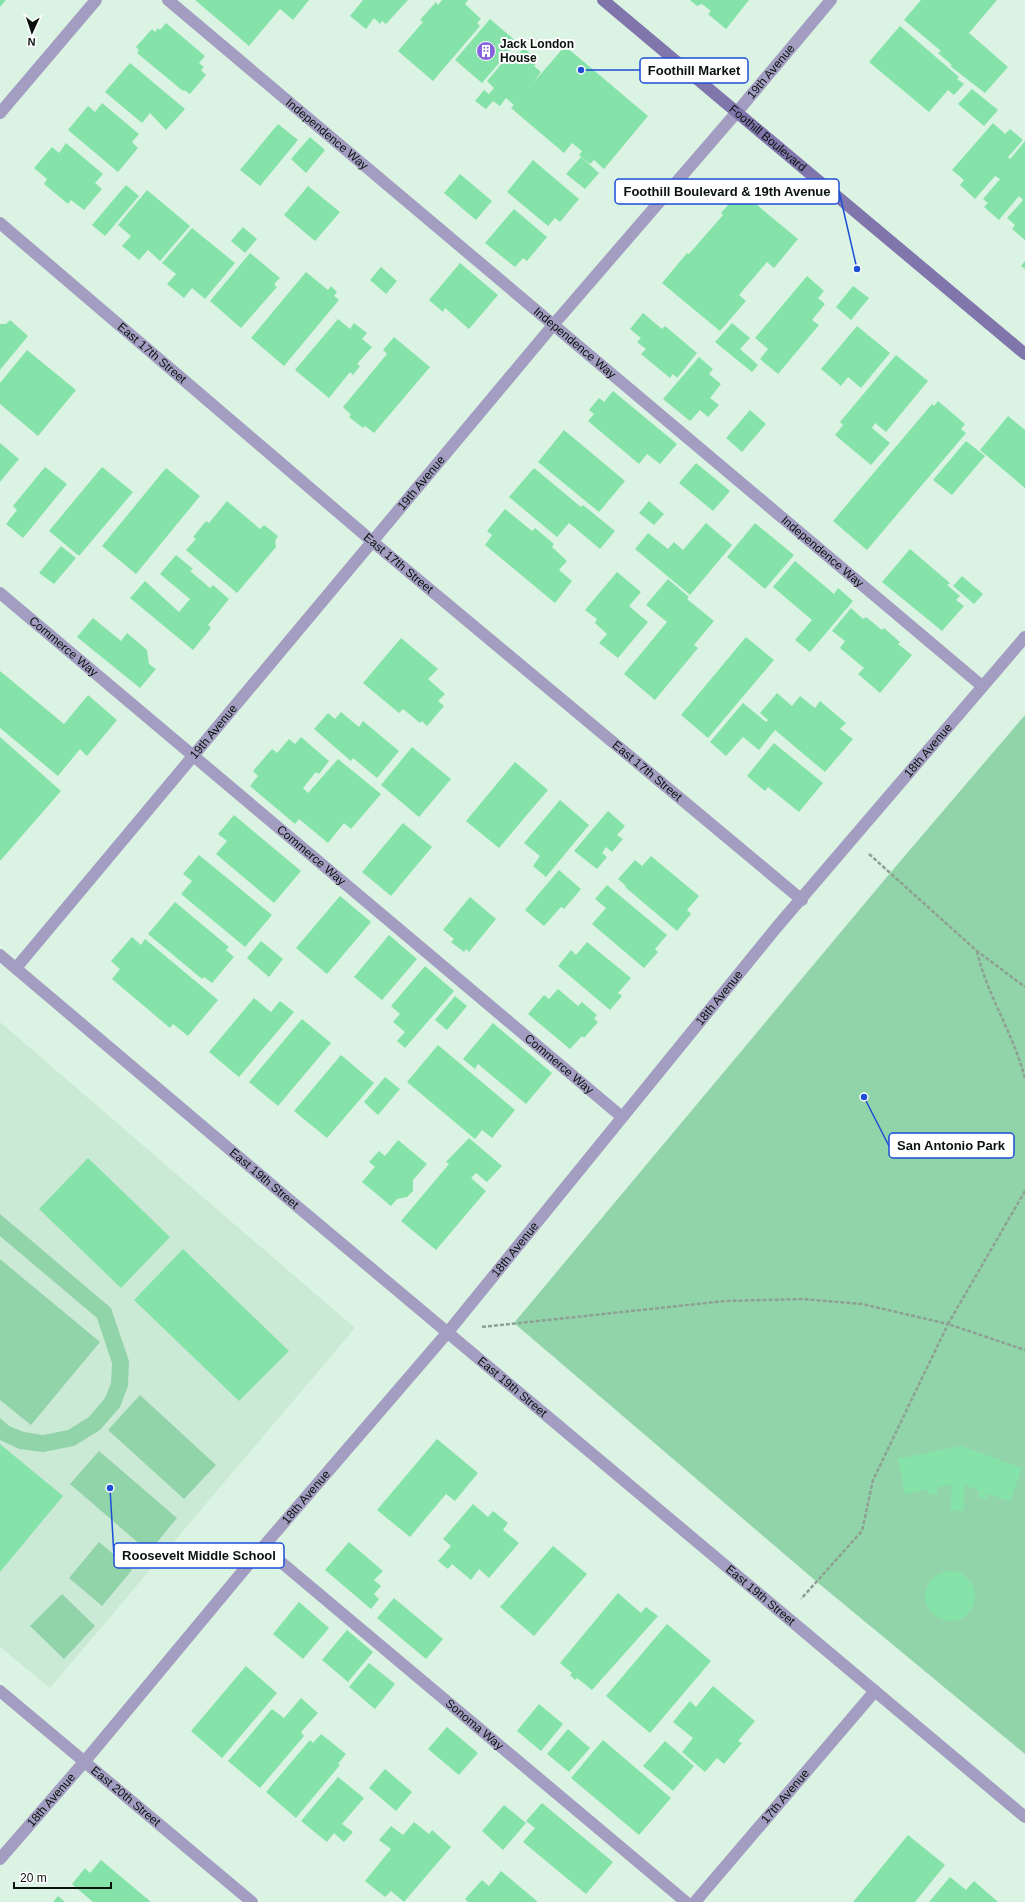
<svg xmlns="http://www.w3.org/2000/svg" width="1025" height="1902" font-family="Arial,sans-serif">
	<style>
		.built { fill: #cbead5 }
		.green { fill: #92d4aa }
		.building { fill: #85e3aa }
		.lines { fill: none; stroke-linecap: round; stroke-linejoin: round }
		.path { stroke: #8ea094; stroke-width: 2.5; stroke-dasharray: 4 2; stroke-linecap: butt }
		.service { stroke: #a49dc2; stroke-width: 12 }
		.minor { stroke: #a49dc2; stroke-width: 12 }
		.tertiary { stroke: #a49dc2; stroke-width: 12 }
		.secondary { stroke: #8176ac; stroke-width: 12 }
		.labels { text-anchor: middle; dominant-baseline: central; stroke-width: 4; stroke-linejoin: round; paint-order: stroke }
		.poi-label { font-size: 12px; font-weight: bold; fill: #09120c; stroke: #fff; text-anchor: start }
		.street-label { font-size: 12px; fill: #09120c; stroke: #fff }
		.leader { fill: none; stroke: #1d4ed8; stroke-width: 1.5 }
		.callout-dot { fill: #1d4ed8; stroke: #fff; stroke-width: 1.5 }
		.callout { fill: #fff; stroke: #1d4ed8; stroke-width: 1.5 }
		.callout-label { font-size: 13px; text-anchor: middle; font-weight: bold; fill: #09120c }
	</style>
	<rect width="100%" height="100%" fill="#dbf3e3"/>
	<polygon class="built" points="0,1022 355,1328 50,1688 0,1647"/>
	<g class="green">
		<polygon points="1025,715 1025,1754 817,1582 514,1323 891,872"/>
		<polygon points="0,1214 111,1308 129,1361 128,1386 120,1407 100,1430 74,1446 43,1452 19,1449 0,1440 0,1418 9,1426 24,1432 43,1435 68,1430 89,1417 105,1398 111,1383 112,1363 97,1318 0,1236"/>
		<polygon points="0,1259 100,1342 31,1425 0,1400"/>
		<polygon points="140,1395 216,1465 184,1499 108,1430"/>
		<polygon points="99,1451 177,1518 149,1552 70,1484"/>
		<polygon points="99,1542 132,1570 102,1606 69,1578"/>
		<polygon points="62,1594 95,1626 64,1659 30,1626"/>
	</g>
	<g class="building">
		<polygon points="0,0 6,0 0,7"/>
		<polygon points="195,0 309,0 293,20 280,9 249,46"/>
		<polygon points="363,0 408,0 386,24 382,21 380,24 374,18 366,29 350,16"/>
		<polygon points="442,0 468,0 465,4 481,19 477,23 480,26 433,81 398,51 423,22 420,20 436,2 438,5"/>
		<polygon points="690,0 749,0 726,29 708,14 711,11 702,4 697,6"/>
		<polygon points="921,0 997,0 969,33 1008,67 985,93 950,66 952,65 938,53 941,51 904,20"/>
		<polygon points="490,19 517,42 482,83 455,60"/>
		<polygon points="166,23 205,56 199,63 204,67 201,70 206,75 190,94 184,90 183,91 137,53 139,50 136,47 152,29 155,32 158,28 160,30"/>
		<polygon points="900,26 959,77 957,79 964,84 954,95 948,90 929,112 869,62"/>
		<polygon points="565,46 648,116 604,169 594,160 590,164 579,155 582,151 572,143 564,153 511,108 514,105 506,98 500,106 493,101 486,109 475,101 484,90 489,94 494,88 487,81 508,56 511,59 517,52 519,53 524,48 538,60 534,66 541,72 533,83"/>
		<polygon points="130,63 185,109 166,130 150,113 142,123 105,92"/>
		<polygon points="972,89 998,110 984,126 958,104"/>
		<polygon points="102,103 139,134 132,142 138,148 118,172 68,130 88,106 95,112"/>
		<polygon points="993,123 1005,134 1010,129 1023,140 1008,157 1010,159 1025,141 1025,240 1012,229 1015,225 1007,218 1023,200 1019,196 999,220 984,207 988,203 983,199 1000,179 995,176 975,199 960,185 964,180 952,170"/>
		<polygon points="278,124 298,140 260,186 240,170"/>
		<polygon points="310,137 325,150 306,173 291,159"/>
		<polygon points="66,143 103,174 95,183 102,189 84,210 71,200 68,204 44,184 47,179 34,168 52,147 59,153"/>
		<polygon points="581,157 599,173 585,189 566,174"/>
		<polygon points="533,160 579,199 560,222 555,218 548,226 507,192"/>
		<polygon points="460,174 492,201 476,220 444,193"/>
		<polygon points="126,185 139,196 105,236 92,225"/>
		<polygon points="308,186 340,212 315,241 284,215"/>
		<polygon points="147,190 190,226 160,261 148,250 139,260 122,246 131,236 118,225"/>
		<polygon points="740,191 798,239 774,268 767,262 739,295 746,301 720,331 662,283 687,253 689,254 723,215 721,213"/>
		<polygon points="514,209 547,237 527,261 523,258 515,267 485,243"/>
		<polygon points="243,227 257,239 245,253 231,241"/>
		<polygon points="192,228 235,263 205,299 192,288 184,298 167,284 176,274 162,263"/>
		<polygon points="250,253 280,278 274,284 277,287 241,328 210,301"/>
		<polygon points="1025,261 1025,269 1021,266"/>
		<polygon points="460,263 498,295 469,329 445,308 443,312 429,300"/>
		<polygon points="381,267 397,281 386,294 370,280"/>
		<polygon points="306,272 328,290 331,286 337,292 334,296 339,300 284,366 251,338"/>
		<polygon points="807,276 824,291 818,298 825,304 812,320 819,325 778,374 760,359 768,349 755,338"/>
		<polygon points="853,286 869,298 851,320 836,307"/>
		<polygon points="643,313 662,329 665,326 697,353 677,378 673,374 670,378 641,354 646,349 637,342 641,338 630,329"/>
		<polygon points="338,319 350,329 354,323 367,333 362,339 372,347 357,364 360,366 353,375 350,372 329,398 295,370"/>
		<polygon points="10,320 28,336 0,370 0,324 6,324"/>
		<polygon points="732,323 750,338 740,349 758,365 752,372 715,342"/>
		<polygon points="857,326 890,353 861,388 848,377 841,386 821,369"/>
		<polygon points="394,337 430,367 374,433 365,426 363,428 349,417 351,415 343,407 387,354 383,350"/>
		<polygon points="27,350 76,390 38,436 0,404 0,383"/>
		<polygon points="896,355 928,381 886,432 875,423 872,428 890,443 871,465 835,435 843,425 840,422"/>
		<polygon points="699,357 713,369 709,374 721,384 710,398 719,405 708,417 700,410 690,421 663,399"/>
		<polygon points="613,391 677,444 660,464 647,454 639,464 588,421 594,414 589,410 599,398 604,402"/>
		<polygon points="938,401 965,424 961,429 966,433 867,550 833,521 932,404 934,406"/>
		<polygon points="750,410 766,424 742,452 726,438"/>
		<polygon points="1008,416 1025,430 1025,488 980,450"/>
		<polygon points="564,430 625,481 599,512 538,462"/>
		<polygon points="966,441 985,456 952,495 933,480"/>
		<polygon points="0,443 19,459 0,482"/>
		<polygon points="696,463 730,491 713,511 679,483"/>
		<polygon points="45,467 67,484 23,538 6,524 17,510 13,506"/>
		<polygon points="102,467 133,492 79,556 49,531"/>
		<polygon points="166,468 200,496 136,574 102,546"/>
		<polygon points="534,468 581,507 583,505 615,531 600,549 569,523 557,537 509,497"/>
		<polygon points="227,501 260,529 264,525 278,536 275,541 276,547 237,593 186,550 196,539 193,537 206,521 209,523"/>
		<polygon points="649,501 664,514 654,525 639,513"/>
		<polygon points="505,509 532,531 535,528 554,544 552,547 567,561 559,570 572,581 555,603 485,545 492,535 487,531"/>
		<polygon points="706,523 732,545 690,595 635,549 648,533 668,549 674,542 683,550"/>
		<polygon points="755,523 794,555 765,589 727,557"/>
		<polygon points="61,546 76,558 54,584 39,573"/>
		<polygon points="910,549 950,583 947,585 960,596 956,600 964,606 942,631 882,582"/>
		<polygon points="176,555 193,569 190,571 210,588 213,585 229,599 208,625 211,628 193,650 130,598 145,581 179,612 190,599 160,574"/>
		<polygon points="795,561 834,594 838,588 853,601 810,652 795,640 812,620 773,587"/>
		<polygon points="617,572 641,592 629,606 648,622 618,658 599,643 607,634 595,623 597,619 585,610"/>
		<polygon points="962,576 983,594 974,604 953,586"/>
		<polygon points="668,579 689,597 687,599 714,621 694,645 698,648 655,700 624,674 667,622 646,605"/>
		<polygon points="851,608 863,619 866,617 882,630 884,628 900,642 898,644 912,655 880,693 858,674 864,668 840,648 845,641 832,631"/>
		<polygon points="93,618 121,641 127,633 147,650 149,664 156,669 140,688 77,637"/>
		<polygon points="746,637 774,660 708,738 681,715"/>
		<polygon points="401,638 438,669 428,679 445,694 438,701 444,706 427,726 422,721 420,723 403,709 399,713 363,683"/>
		<polygon points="0,671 64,724 88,695 117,720 87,756 80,749 58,776 0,728"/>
		<polygon points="777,693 792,706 800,696 815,708 820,701 846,723 840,729 853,739 825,772 775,730 759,750 743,737 726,756 710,742 743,703 766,722 768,720 760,713"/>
		<polygon points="341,712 359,727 363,721 399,751 377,778 353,758 351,761 314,729 328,713 335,719"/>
		<polygon points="0,737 61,791 0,861"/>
		<polygon points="301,737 329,761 319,774 316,772 303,788 308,793 338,759 381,794 351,829 344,823 328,843 299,819 295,824 250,786 258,776 253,771 272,749 277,753 289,739 295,744"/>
		<polygon points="774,743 823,783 799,812 768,787 765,791 747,776"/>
		<polygon points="412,747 451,779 419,817 381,785"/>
		<polygon points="515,762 548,790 499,848 466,821"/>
		<polygon points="560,800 589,825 546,877 533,866 540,856 524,843"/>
		<polygon points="608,811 625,826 617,835 623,839 612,852 606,847 602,853 607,857 597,869 574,851"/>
		<polygon points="234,815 301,871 274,903 216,854 227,841 218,834"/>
		<polygon points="403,823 432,847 391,896 362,872"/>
		<polygon points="199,855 272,915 245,947 181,894 192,881 183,874"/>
		<polygon points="651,856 699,896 687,910 691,914 677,931 625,887 626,886 618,879 635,860 642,866"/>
		<polygon points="559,870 581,889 564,909 561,907 544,926 525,910"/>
		<polygon points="607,885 667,935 655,949 658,952 644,968 592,924 606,908 595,899"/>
		<polygon points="340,896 371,922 327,974 296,948"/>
		<polygon points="470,897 496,919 469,952 466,949 464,952 451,942 454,939 443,930"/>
		<polygon points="175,902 229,947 226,950 234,957 212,983 204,977 202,979 148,934"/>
		<polygon points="389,935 417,959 382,1000 354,977"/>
		<polygon points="132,937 141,945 145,939 218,1000 188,1036 173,1024 170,1028 112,979 120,969 111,961"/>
		<polygon points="261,941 283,959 269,977 247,958"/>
		<polygon points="587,942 631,978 618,993 622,996 610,1010 558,966 571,950 576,955"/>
		<polygon points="425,966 454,991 405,1048 397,1041 405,1032 393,1022 400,1014 391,1006"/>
		<polygon points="558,989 578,1006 582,1002 597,1015 594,1019 598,1022 584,1038 582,1036 570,1049 528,1014 544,995 549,999"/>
		<polygon points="455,996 467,1006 447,1030 435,1020"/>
		<polygon points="254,998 271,1012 280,1001 294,1012 239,1077 209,1052"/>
		<polygon points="302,1019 331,1043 278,1106 249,1082"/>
		<polygon points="493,1023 552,1073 526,1104 478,1064 475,1069 463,1059"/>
		<polygon points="438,1045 515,1110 492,1138 482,1130 475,1139 407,1082"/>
		<polygon points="341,1055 374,1083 327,1138 294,1111"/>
		<polygon points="385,1077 400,1089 378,1115 364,1102"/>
		<polygon points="469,1138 502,1166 487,1182 476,1173 471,1178 486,1191 436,1250 401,1221 449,1164 446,1162"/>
		<polygon points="398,1140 427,1164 413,1180 413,1191 407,1197 397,1199 391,1206 362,1182 375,1167 369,1162 379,1151 385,1156"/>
		<polygon points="88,1158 170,1237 121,1288 39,1209"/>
		<polygon points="183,1249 289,1351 239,1401 134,1300"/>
		<polygon points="437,1439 478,1473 455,1501 446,1494 410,1537 377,1510"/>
		<polygon points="0,1444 63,1496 0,1572"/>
		<polygon points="961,1446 1022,1468 1010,1501 988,1494 986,1499 978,1496 980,1491 965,1485 963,1511 950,1510 952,1484 937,1488 937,1493 929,1495 928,1489 905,1494 898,1459"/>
		<polygon points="473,1504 488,1517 493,1511 508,1523 503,1530 519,1543 489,1578 479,1569 471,1580 452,1564 448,1569 438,1561 451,1546 443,1539"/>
		<polygon points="349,1542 383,1571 374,1580 381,1586 374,1594 379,1599 371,1609 325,1570"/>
		<polygon points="553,1546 587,1574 534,1636 500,1607"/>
		<circle cx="950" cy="1596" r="25"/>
		<polygon points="618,1593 641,1613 646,1607 658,1616 592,1690 577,1678 575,1680 570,1675 572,1673 560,1663"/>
		<polygon points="394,1598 443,1639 426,1659 377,1618"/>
		<polygon points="299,1602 329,1628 303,1659 273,1634"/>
		<polygon points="667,1624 711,1661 650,1733 606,1696"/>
		<polygon points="347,1630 373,1652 348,1682 322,1660"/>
		<polygon points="369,1663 395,1684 375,1709 349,1687"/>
		<polygon points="246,1666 277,1693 222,1758 191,1731"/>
		<polygon points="713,1686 755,1721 738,1741 742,1743 724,1764 717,1758 705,1772 682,1752 693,1738 673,1722 690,1701 696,1707"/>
		<polygon points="301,1698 318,1713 301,1732 304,1736 260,1788 228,1761 272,1709 284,1718"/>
		<polygon points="539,1704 563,1724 541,1751 517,1731"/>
		<polygon points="447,1727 478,1753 459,1775 428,1749"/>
		<polygon points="568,1729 590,1748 569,1772 547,1754"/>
		<polygon points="321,1734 346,1754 338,1764 340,1765 296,1818 266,1792 310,1740 313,1743"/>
		<polygon points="603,1740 671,1798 639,1835 571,1778"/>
		<polygon points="665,1741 694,1766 673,1791 643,1766"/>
		<polygon points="385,1769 412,1792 396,1811 369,1788"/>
		<polygon points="338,1777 364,1798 342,1824 353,1832 344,1842 334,1833 327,1842 301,1821"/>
		<polygon points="542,1803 613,1862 586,1894 523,1842 535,1828 526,1821"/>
		<polygon points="504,1805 526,1823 503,1850 482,1831"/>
		<polygon points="414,1822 429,1834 432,1830 451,1847 404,1902 391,1891 385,1897 365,1881 391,1849 379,1840 391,1826 403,1835"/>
		<polygon points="908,1835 945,1865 915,1902 853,1902"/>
		<polygon points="101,1860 151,1902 93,1902 72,1884 85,1868 90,1873"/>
		<polygon points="501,1871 538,1902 468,1902 465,1899 482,1880 489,1886"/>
		<polygon points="950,1877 966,1890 974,1881 998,1902 929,1902"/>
		<polygon points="58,1896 65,1902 53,1902"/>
	</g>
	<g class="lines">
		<g class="path">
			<polyline points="869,854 977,951 1025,987"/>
			<path d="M977,951C987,996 1014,1034 1025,1079"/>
			<polyline points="1025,1191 948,1324 1025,1350"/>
			<polyline points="482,1327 725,1301 803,1299 862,1304 948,1324 873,1480 862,1531 801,1599"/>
		</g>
		<g class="service">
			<path id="s1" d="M168,0L982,686"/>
			<path id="s2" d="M0,593L622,1117"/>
			<path id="s3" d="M263,1547L686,1902"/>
		</g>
		<g class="minor">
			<polyline points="0,113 96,0"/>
			<path id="s4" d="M0,223L373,542L802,900"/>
			<path id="s5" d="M0,955L292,1202L1025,1817"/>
			<path id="s6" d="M16,968L554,324L737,112L831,0"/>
			<path id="s7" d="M0,1859L85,1761L263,1547L448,1332L776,928L1025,637"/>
			<path id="s8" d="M695,1902L875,1691"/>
		</g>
		<path class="tertiary" id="s9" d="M0,1691L252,1902"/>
		<path class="secondary" id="s10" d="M603,0L1025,354"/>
	</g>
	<defs>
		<symbol id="building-disc" viewBox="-11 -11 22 22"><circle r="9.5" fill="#8763dd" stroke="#fff"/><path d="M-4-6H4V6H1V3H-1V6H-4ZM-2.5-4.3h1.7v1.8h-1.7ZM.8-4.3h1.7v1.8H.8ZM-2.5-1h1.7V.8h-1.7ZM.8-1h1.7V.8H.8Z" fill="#fff"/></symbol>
	</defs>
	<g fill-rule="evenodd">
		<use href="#building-disc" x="475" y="40" width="22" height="22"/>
	</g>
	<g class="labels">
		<g class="poi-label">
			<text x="500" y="44">Jack London<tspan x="500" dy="14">House</tspan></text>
		</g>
		<g class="street-label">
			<text stroke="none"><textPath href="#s6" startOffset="1172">19th Avenue</textPath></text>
			<text stroke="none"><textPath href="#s1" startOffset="208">Independence Way</textPath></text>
			<text stroke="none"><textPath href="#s10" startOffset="215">Foothill Boulevard</textPath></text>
			<text stroke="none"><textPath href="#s1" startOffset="532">Independence Way</textPath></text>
			<text stroke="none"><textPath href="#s4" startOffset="200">East 17th Street</textPath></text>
			<text stroke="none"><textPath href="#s6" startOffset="632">19th Avenue</textPath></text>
			<text stroke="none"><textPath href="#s1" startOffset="856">Independence Way</textPath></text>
			<text stroke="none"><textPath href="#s4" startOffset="524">East 17th Street</textPath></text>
			<text stroke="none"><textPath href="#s2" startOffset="83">Commerce Way</textPath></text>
			<text stroke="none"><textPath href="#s6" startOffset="308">19th Avenue</textPath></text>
			<text stroke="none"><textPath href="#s7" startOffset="1446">18th Avenue</textPath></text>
			<text stroke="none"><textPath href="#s4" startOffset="848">East 17th Street</textPath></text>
			<text stroke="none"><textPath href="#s2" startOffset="407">Commerce Way</textPath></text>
			<text stroke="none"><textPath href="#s7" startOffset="1122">18th Avenue</textPath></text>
			<text stroke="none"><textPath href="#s2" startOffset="731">Commerce Way</textPath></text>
			<text stroke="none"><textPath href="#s5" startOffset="346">East 19th Street</textPath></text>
			<text stroke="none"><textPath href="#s7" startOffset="798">18th Avenue</textPath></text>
			<text stroke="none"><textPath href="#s5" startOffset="670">East 19th Street</textPath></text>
			<text stroke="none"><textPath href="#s7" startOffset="474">18th Avenue</textPath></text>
			<text stroke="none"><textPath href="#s5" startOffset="994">East 19th Street</textPath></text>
			<text stroke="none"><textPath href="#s3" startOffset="276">Sonoma Way</textPath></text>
			<text stroke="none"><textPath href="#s9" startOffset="164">East 20th Street</textPath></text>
			<text stroke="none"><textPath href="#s8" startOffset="139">17th Avenue</textPath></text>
			<text stroke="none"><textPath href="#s7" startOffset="78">18th Avenue</textPath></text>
		</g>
	</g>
	<path class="leader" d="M581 70L640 70M857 269L839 191M864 1097L889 1146M110 1488L114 1556"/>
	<g class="callout-dot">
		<circle cx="581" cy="70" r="4"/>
		<circle cx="857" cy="269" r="4"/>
		<circle cx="864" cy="1097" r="4"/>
		<circle cx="110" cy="1488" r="4"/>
	</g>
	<g class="callout">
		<rect x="640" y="58" width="108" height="25" rx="4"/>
		<rect x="615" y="179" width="224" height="25" rx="4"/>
		<rect x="889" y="1133" width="125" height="25" rx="4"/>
		<rect x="114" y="1543" width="170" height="25" rx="4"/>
	</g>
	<g class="callout-label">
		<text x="694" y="75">Foothill Market</text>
		<text x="727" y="196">Foothill Boulevard &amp; 19th Avenue</text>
		<text x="951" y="1150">San Antonio Park</text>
		<text x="199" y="1560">Roosevelt Middle School</text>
	</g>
	<g transform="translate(32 32) rotate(183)" stroke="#ffffff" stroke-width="3" paint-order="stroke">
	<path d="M0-3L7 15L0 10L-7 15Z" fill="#09120c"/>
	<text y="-6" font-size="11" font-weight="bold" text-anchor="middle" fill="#09120c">N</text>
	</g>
	<path d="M14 1882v6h97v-6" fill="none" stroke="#09120c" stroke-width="2"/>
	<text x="20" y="1882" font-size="12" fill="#09120c" stroke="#ffffff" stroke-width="3" paint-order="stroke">20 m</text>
</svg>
